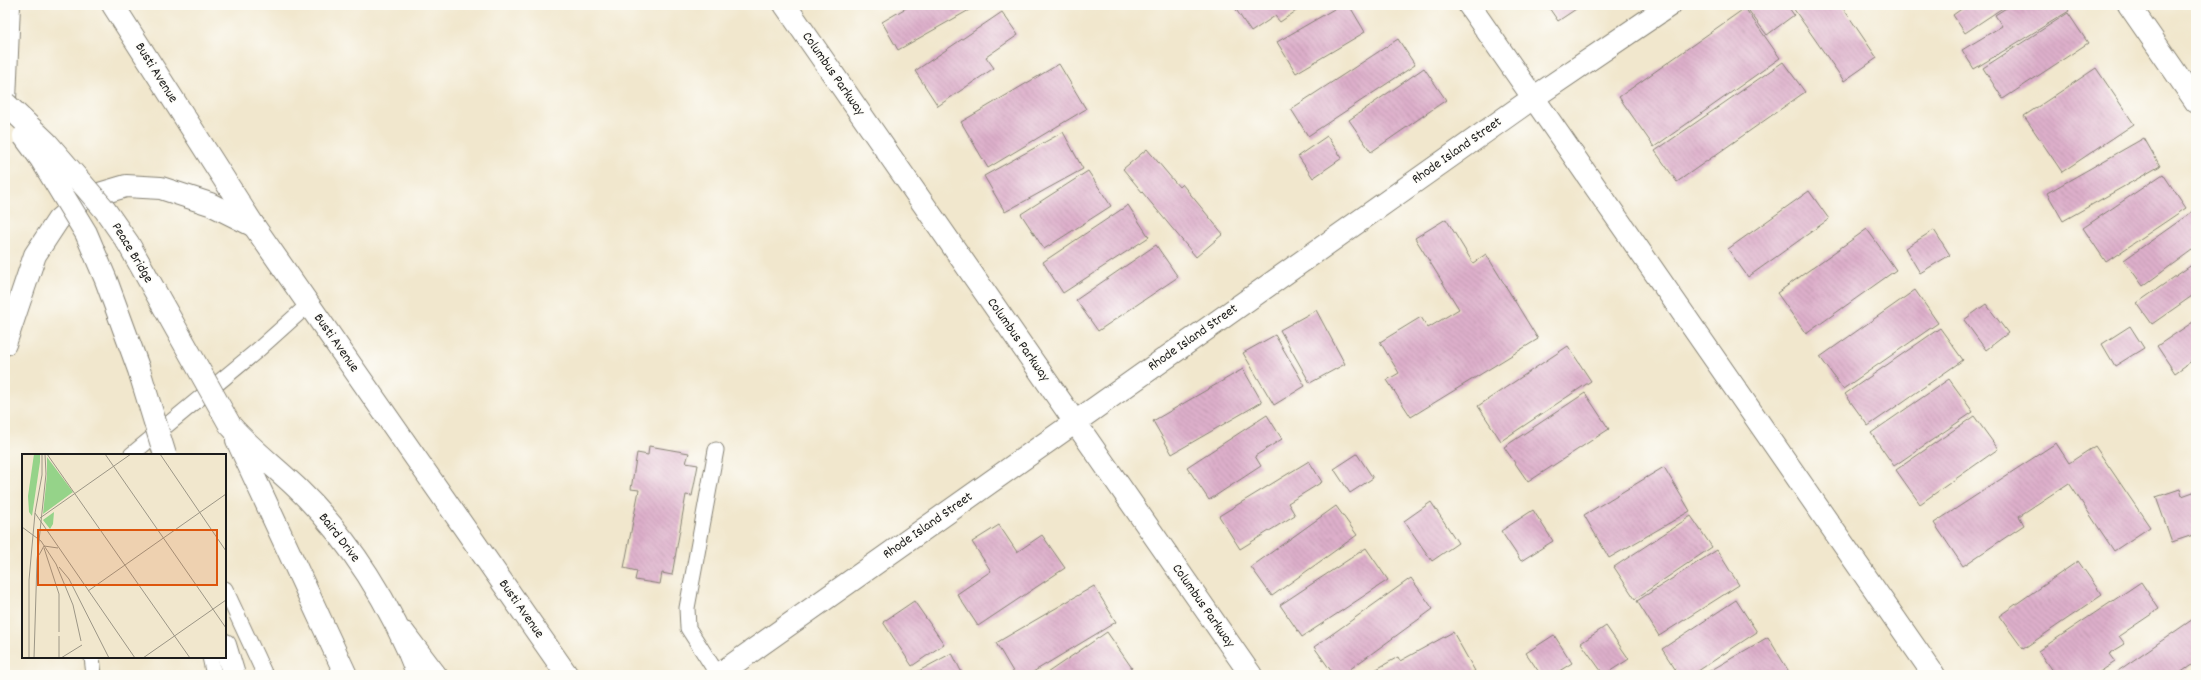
<svg xmlns="http://www.w3.org/2000/svg" width="2201" height="680" font-family="Dekko,sans-serif">
	<style>
		.building { fill: url(#building-back-hatch) }
		.lines { fill: none; stroke-linecap: round; stroke-linejoin: round }
		.lane-casing { stroke: #868274; stroke-width: 17 }
		.street-casing { stroke: #868274; stroke-width: 24 }
		.primary-casing { stroke: #868274; stroke-width: 24 }
		.highway-casing { stroke: #868274; stroke-width: 24 }
		.lane { stroke: #fff; stroke-width: 15 }
		.street { stroke: #fff; stroke-width: 22 }
		.primary { stroke: #fff; stroke-width: 22 }
		.highway { stroke: #fff; stroke-width: 22 }
		.highway-bridge-casing { stroke: #868274; stroke-width: 24; stroke-linecap: butt }
		.highway-bridge { stroke: #fff; stroke-width: 22 }
		.labels { text-anchor: middle; dominant-baseline: central; stroke-width: 3; stroke-linejoin: round; paint-order: stroke }
		.street-label { font-size: 14px; fill: #1c1c1c; stroke: #fdfcf7 }
		.inset-road { fill: none; stroke: #9c9686; stroke-width: 1 }
		.view { fill: #de560d; fill-opacity: 0.15; stroke: #de560d; stroke-width: 2 }
		.inset-edge { fill: none; stroke: #1c1c1c; stroke-width: 2 }
	</style>
	<defs>
		<pattern id="building-back-hatch" width="6" height="6" patternUnits="userSpaceOnUse"><rect width="6" height="6" fill="#ddafca"/><path d="M-1 5l2 2M0 0l6 6M5-1l2 2" fill="none" stroke="#bd96ad"/></pattern>
	</defs>
	<rect width="100%" height="100%" fill="#fdfcf7"/>
	<filter id="ink" filterUnits="userSpaceOnUse"><feTurbulence type="fractalNoise" baseFrequency=".025" numOctaves="2"/><feDisplacementMap in="SourceGraphic" scale="8" xChannelSelector="R" yChannelSelector="G"/><feConvolveMatrix kernelMatrix="1 2 1 2 8 2 1 2 1" color-interpolation-filters="sRGB"/></filter>
	<filter id="wash" filterUnits="userSpaceOnUse"><feTurbulence type="fractalNoise" baseFrequency=".012" numOctaves="4" result="noise"/><feDisplacementMap in="SourceGraphic" scale="16" xChannelSelector="R" yChannelSelector="G"/><feGaussianBlur stdDeviation="0.9" result="paint"/><feColorMatrix in="noise" values="0 0 0 0 0 0 0 0 0 0 0 0 0 0 0 0 0 1.4 0 .05"/><feComposite in="paint" operator="in"/></filter>
	<g filter="url(#wash)">
		<rect width="100%" height="100%" fill="#f1e7cd"/>
		<g id="blocks">
			<g class="building">
				<polygon points="911,5 978,5 898,50 882,22"/>
				<polygon points="1233,5 1305,5 1280,22 1275,16 1251,32"/>
				<polygon points="1341,5 1349,5 1365,32 1296,73 1277,42"/>
				<polygon points="1547,5 1582,5 1558,21"/>
				<polygon points="1748,5 1787,5 1794,15 1767,35 1746,7"/>
				<polygon points="1791,5 1841,5 1877,58 1844,81"/>
				<polygon points="1967,5 2007,5 1965,33 1953,15"/>
				<polygon points="2011,5 2065,5 2069,11 1974,69 1962,50 2002,26 1995,15"/>
				<polygon points="1745,8 1780,58 1654,147 1619,97"/>
				<polygon points="1002,12 1018,35 986,57 994,68 938,106 915,71"/>
				<polygon points="2068,13 2088,43 2003,99 1983,68"/>
				<polygon points="1398,39 1415,65 1308,136 1291,109"/>
				<polygon points="1783,62 1805,92 1677,182 1655,151"/>
				<polygon points="1059,64 1086,109 988,168 961,122"/>
				<polygon points="1424,68 1446,100 1371,152 1349,120"/>
				<polygon points="2096,68 2134,124 2062,172 2024,116"/>
				<polygon points="1063,132 1083,169 1005,212 984,176"/>
				<polygon points="1327,136 1342,158 1313,178 1298,156"/>
				<polygon points="2144,138 2160,166 2063,221 2047,193"/>
				<polygon points="1147,149 1179,187 1182,184 1223,234 1196,257 1123,169"/>
				<polygon points="1088,171 1111,206 1044,249 1021,214"/>
				<polygon points="2163,174 2186,208 2106,262 2083,228"/>
				<polygon points="1809,191 1829,219 1748,277 1728,249"/>
				<polygon points="1128,205 1149,237 1063,293 1043,262"/>
				<polygon points="2196,209 2196,247 2143,286 2124,260"/>
				<polygon points="1446,219 1473,263 1486,254 1538,339 1411,417 1387,380 1399,373 1380,342 1421,317 1428,328 1459,309 1415,238"/>
				<polygon points="1867,229 1896,270 1806,334 1777,293"/>
				<polygon points="1934,230 1950,255 1920,273 1905,248"/>
				<polygon points="1156,245 1178,277 1098,331 1076,300"/>
				<polygon points="2196,262 2196,302 2192,296 2152,324 2137,303"/>
				<polygon points="1915,290 1938,323 1843,389 1820,357"/>
				<polygon points="1986,304 2008,333 1986,350 1964,320"/>
				<polygon points="1316,310 1345,364 1310,383 1280,330"/>
				<polygon points="2196,320 2196,358 2175,373 2157,346"/>
				<polygon points="2130,326 2144,348 2115,366 2102,344"/>
				<polygon points="1940,328 1963,360 1868,426 1845,394"/>
				<polygon points="1275,335 1305,386 1274,405 1243,353"/>
				<polygon points="1568,346 1591,381 1501,441 1478,406"/>
				<polygon points="1243,369 1262,402 1172,454 1153,421"/>
				<polygon points="1949,379 1973,412 1894,466 1871,433"/>
				<polygon points="1585,393 1609,429 1528,482 1504,447"/>
				<polygon points="1267,415 1282,439 1255,456 1261,466 1209,500 1187,467"/>
				<polygon points="1974,416 1998,449 1920,504 1896,470"/>
				<polygon points="2056,443 2069,463 2095,446 2150,527 2114,551 2069,483 2019,516 2024,525 1963,566 1934,523"/>
				<polygon points="649,446 689,453 686,463 698,465 692,496 686,495 672,575 662,573 660,584 635,580 637,571 624,568 639,490 631,489 637,453 648,455"/>
				<polygon points="1357,454 1373,478 1350,493 1334,469"/>
				<polygon points="1309,461 1322,482 1288,503 1295,515 1240,549 1219,516"/>
				<polygon points="1664,467 1690,511 1609,558 1584,515"/>
				<polygon points="2180,489 2182,496 2196,491 2196,534 2172,542 2156,497"/>
				<polygon points="1431,502 1458,543 1432,561 1404,521"/>
				<polygon points="1336,506 1357,535 1272,596 1251,567"/>
				<polygon points="1533,510 1553,541 1521,561 1501,531"/>
				<polygon points="1691,516 1712,547 1635,599 1614,567"/>
				<polygon points="999,525 1017,552 1042,535 1065,568 978,626 957,594 991,571 972,542"/>
				<polygon points="1366,548 1388,580 1302,637 1280,605"/>
				<polygon points="1717,550 1739,585 1659,636 1637,601"/>
				<polygon points="2078,561 2102,595 2023,649 1999,616"/>
				<polygon points="1411,578 1433,609 1342,675 1334,675 1314,647"/>
				<polygon points="2141,582 2159,609 2119,636 2125,644 2109,654 2115,662 2095,675 2055,675 2038,651"/>
				<polygon points="1094,586 1116,622 1028,675 1015,675 996,643"/>
				<polygon points="1736,600 1757,632 1692,675 1679,675 1662,649"/>
				<polygon points="914,601 944,644 912,666 883,622"/>
				<polygon points="2196,617 2196,654 2193,656 2196,662 2177,675 2112,675"/>
				<polygon points="1606,626 1629,659 1604,675 1581,643"/>
				<polygon points="1107,632 1132,668 1121,675 1044,675"/>
				<polygon points="1453,632 1475,671 1466,675 1366,675 1398,657 1400,661"/>
				<polygon points="1554,635 1572,663 1553,675 1541,675 1526,653"/>
				<polygon points="1768,637 1791,675 1703,675"/>
				<polygon points="952,653 963,675 916,675 915,673"/>
			</g>
		</g>
	</g>
	<g filter="url(#ink)">
		<use href="#blocks" fill-opacity="0" stroke="#868274" stroke-width="1"/>
		<g class="lines">
			<defs>
				<g id="lane">
					<polyline points="716,450 687,608 688,628 718,675"/>
					<polyline points="131,455 259,349 309,304"/>
					<polyline points="225,589 265,675"/>
					<polyline points="406,630 440,675"/>
					<polyline points="92,657 94,675"/>
					<polyline points="210,657 214,675"/>
				</g>
				<g id="street">
					<polyline points="113,5 254,226 567,675"/>
					<polyline points="785,5 1251,675"/>
					<polyline points="2129,5 2196,102"/>
					<polyline points="718,675 1533,98 1670,5"/>
				</g>
				<g id="primary">
					<polyline points="1469,5 1934,675"/>
					<polyline points="5,100 9,5"/>
					<polyline points="5,344 35,255 58,220 82,199 126,186 161,188 210,204 254,226"/>
				</g>
				<g id="highway">
					<path d="M230,425C250,448 274,466 296,487C350,539 392,606 418,675"/>
					<polyline points="237,440 346,675"/>
					<polyline points="225,645 234,675"/>
				</g>
			</defs>
			<use href="#lane" class="lane-casing"/>
			<use href="#street" class="street-casing"/>
			<use href="#primary" class="primary-casing"/>
			<use href="#highway" class="highway-casing"/>
			<use href="#lane" class="lane"/>
			<use href="#street" class="street"/>
			<use href="#primary" class="primary"/>
			<use href="#highway" class="highway"/>
			<defs>
				<g id="highway-bridge">
					<polyline points="5,103 47,143 105,210 128,243 230,425"/>
					<polyline points="24,136 41,159 86,233 106,280 139,370 165,455"/>
				</g>
			</defs>
			<use href="#highway-bridge" class="highway-bridge-casing"/>
			<use href="#highway-bridge" class="highway-bridge"/>
		</g>
	</g>
	<g class="labels">
		<g class="street-label">
			<text transform="translate(156 73) rotate(58)">Busti Avenue</text>
			<text transform="translate(833 74) rotate(55)">Columbus Parkway</text>
			<text transform="translate(1457 151) rotate(-35)">Rhode Island Street</text>
			<text transform="translate(132 253) rotate(59)">Peace Bridge</text>
			<text transform="translate(1193 338) rotate(-35)">Rhode Island Street</text>
			<text transform="translate(1018 340) rotate(55)">Columbus Parkway</text>
			<text transform="translate(336 343) rotate(55)">Busti Avenue</text>
			<text transform="translate(928 526) rotate(-35)">Rhode Island Street</text>
			<text transform="translate(339 538) rotate(52)">Baird Drive</text>
			<text transform="translate(1203 606) rotate(55)">Columbus Parkway</text>
			<text transform="translate(521 609) rotate(55)">Busti Avenue</text>
		</g>
	</g>
	<g transform="translate(22 454)">
		<rect width="204" height="204" fill="#f1e7cd"/>
		<path d="M12,0H18V8L10,62L7,58L6,42ZM25,3L51,38L21,60L25,21ZM32,58L31,70L28,75L21,66Z" fill="#95d389"/>
		<path class="inset-road" d="M25,0L168,204M83,0L204,174M138,0L204,97M13,59L113,204M13,59L20,21V0M18,64L109,0M0,73L19,87L34,110L51,151L59,187M22,94L37,140V178M17,101L22,92L36,94M15,106L24,20L23,0M37,113L47,125L87,204M66,137L204,40M37,182V204M7,204V126L13,59M12,204L15,106M39,204L60,191M121,204L204,146"/>
		<path class="view" d="M16,76H195V131H16Z"/>
		<rect width="204" height="204" class="inset-edge"/>
	</g>
	<rect width="2201" height="680" fill="none" stroke="#fdfcf7" stroke-width="20"/>
</svg>
